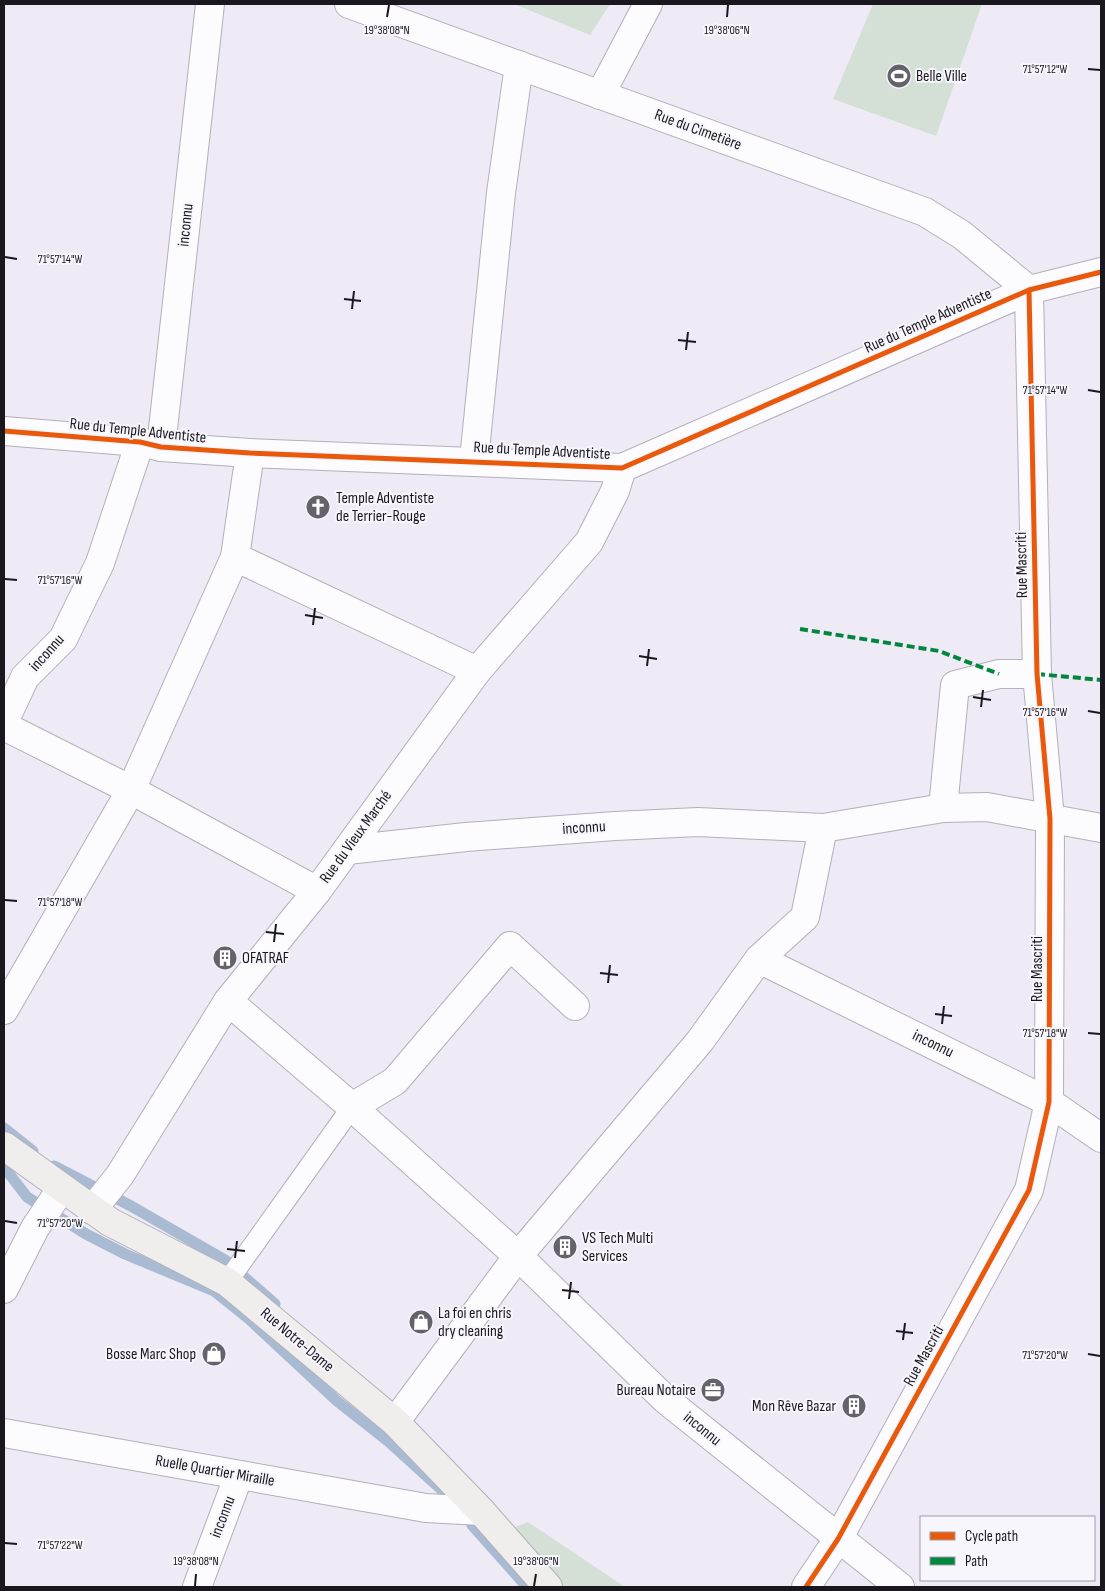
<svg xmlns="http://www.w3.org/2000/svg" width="1105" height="1591" font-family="'Sofia Sans Condensed',sans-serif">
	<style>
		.green { fill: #d4e0d6 }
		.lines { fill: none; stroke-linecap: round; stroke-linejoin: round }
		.stream { stroke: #a9bbd3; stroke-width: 11 }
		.lane-casing { stroke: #b2b0b8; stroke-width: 22 }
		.street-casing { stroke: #b2b0b8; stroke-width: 30 }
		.secondary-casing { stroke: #b2b0b8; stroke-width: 30 }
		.lane { stroke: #fcfcfe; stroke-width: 20 }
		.street { stroke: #fcfcfe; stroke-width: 28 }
		.secondary { stroke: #f0eded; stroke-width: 28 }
		.quiet { stroke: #00873e; stroke-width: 4; stroke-dasharray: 8 4; stroke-linecap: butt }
		.cycleway-casing { stroke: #f8f6fd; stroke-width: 8 }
		.cycleway { stroke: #e8590c; stroke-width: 5 }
		.ticks { fill: none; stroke: #1a181e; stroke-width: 2 }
		.labels { text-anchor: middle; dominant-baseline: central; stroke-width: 4; stroke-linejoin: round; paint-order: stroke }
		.poi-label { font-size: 16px; fill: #1a181e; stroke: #f8f6fd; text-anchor: start }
		.street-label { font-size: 16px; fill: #1a181e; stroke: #f8f6fd }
		.ticks-label { font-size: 12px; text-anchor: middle; fill: #1a181e; stroke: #f8f6fd; stroke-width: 4; stroke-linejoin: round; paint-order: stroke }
	</style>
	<rect width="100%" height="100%" fill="#eeeaf6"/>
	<g class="green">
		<polygon points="514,4 610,4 590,35"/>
		<polygon points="873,4 982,4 936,136 833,99"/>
		<polygon points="528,1522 625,1587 558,1587 510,1529"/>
	</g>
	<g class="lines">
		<g class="stream">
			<polyline points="4,1128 33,1151"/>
			<polyline points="54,1166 131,1206 225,1260 275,1304"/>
			<polyline points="4,1167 27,1197 86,1234 125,1254 214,1291 249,1319 337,1401 389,1442 444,1492"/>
			<polyline points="472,1525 527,1587"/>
		</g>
		<defs>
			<polyline id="lane" points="227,1282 352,1107"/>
			<g id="street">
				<polyline points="349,4 925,212 962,235 1029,290"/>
				<polyline points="600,95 648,4"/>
				<polyline points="4,431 140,442 161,447 250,453 622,468 1029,290 1101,272"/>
				<polyline points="161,447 210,4"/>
				<polyline points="474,460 501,193 519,65"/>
				<polyline points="235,557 477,671"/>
				<polyline points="4,722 25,677 63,639 100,563 140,442"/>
				<polyline points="4,726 131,790 317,891"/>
				<polyline points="943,808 955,685 999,674 1037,674"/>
				<polyline points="347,850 466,837 615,826 698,822 823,828 943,808 987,807 1101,828"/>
				<polyline points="759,959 805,917 823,828"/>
				<polyline points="228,1001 352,1107 518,1256 666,1400 900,1587"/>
				<polyline points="4,1010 131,790 235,557 250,453"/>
				<polyline points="352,1107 395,1081 510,946 575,1006"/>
				<polyline points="92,1210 120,1175 228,1001 317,891 477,671 589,542 615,491 622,468"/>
				<polyline points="4,1289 35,1228 61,1189"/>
				<polyline points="395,1422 518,1256 700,1041 759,959 1049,1102 1101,1138"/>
				<polyline points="4,1433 426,1508 481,1511"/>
				<polyline points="197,1587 239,1475"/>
				<polyline points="806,1587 838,1539 1029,1190 1049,1102 1050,819 1037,674 1029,290"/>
			</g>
			<polyline id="secondary" points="4,1146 110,1222 227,1282 395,1422 481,1511 548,1587"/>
		</defs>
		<use href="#lane" class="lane-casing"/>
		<use href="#street" class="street-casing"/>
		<use href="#secondary" class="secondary-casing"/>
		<use href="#lane" class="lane"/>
		<use href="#street" class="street"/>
		<use href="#secondary" class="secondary"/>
		<g class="quiet">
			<polyline points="800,629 939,651 999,674"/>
			<polyline points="1037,674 1101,680"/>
		</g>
		<defs>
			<g id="cycleway">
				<polyline points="4,431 140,442 161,447 250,453 622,468 1029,290 1101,272"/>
				<polyline points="806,1587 838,1539 1029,1190 1049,1102 1050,819 1037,674 1029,290"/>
			</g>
		</defs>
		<use href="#cycleway" class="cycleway-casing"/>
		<use href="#cycleway" class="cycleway"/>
	</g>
	<path class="ticks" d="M387,17L389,5M727,17L728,5M1088,69L1100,70M5,257L17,259M344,299L361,301M352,309L354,291M678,340L696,342M686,350L688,332M1088,390L1100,392M5,579L17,580M305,615L323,618M313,625L315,608M639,656L657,659M647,666L649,649M973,697L991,700M981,707L983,690M1088,711L1100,713M5,900L17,901M266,932L284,934M274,942L276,924M600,973L618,975M608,983L610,965M935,1014L952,1016M942,1024L944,1006M1088,1033L1100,1034M5,1221L17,1223M227,1249L245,1251M235,1258L237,1241M562,1290L579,1292M569,1299L571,1282M896,1331L913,1333M903,1340L905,1323M1088,1354L1100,1356M5,1543L17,1544M195,1586L196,1574M534,1586L536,1574"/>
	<defs>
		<symbol id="stadium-disc" viewBox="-11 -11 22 22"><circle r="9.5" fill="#64626a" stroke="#f8f6fd"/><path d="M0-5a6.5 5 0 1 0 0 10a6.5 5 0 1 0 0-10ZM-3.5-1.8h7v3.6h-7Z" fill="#fff"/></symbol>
		<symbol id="church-disc" viewBox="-11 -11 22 22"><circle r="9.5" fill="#64626a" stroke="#f8f6fd"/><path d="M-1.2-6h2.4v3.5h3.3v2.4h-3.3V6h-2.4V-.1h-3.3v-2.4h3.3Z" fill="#fff"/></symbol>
		<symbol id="building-disc" viewBox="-11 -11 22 22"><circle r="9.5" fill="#64626a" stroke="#f8f6fd"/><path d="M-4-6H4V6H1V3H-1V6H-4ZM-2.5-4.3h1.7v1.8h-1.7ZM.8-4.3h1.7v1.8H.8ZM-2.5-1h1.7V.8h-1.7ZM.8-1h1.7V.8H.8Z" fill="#fff"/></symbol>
		<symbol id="shop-disc" viewBox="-11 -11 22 22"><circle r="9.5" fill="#64626a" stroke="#f8f6fd"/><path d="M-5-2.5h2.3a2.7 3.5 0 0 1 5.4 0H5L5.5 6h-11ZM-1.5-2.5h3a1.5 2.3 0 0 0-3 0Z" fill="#fff"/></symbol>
		<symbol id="office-disc" viewBox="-11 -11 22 22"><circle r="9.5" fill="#64626a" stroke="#f8f6fd"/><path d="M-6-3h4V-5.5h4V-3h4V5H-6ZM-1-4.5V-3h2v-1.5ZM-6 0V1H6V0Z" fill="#fff"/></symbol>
	</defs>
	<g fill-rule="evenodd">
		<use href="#stadium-disc" x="885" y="62" width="28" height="28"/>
		<use href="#church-disc" x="304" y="493" width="28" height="28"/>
		<use href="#building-disc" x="211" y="944" width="28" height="28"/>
		<use href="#building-disc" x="551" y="1233" width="28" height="28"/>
		<use href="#shop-disc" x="407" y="1308" width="28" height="28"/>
		<use href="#shop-disc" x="200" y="1340" width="28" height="28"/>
		<use href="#office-disc" x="699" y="1376" width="28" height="28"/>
		<use href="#building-disc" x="840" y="1392" width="28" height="28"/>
	</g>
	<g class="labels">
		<g class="poi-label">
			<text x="916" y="76">Belle Ville</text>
			<text x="336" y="498">Temple Adventiste<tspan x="336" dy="18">de Terrier-Rouge</tspan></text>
			<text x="242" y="958">OFATRAF</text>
			<text x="582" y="1238">VS Tech Multi<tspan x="582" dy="18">Services</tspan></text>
			<text x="438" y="1313">La foi en chris<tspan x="438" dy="18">dry cleaning</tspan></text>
			<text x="196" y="1354" text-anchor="end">Bosse Marc Shop</text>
			<text x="696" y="1390" text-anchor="end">Bureau Notaire</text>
			<text x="836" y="1406" text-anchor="end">Mon Rêve Bazar</text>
		</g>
		<g class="street-label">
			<text transform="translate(698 130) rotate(20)">Rue du Cimetière</text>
			<text transform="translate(186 225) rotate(-84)">inconnu</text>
			<text transform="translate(928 321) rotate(-24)">Rue du Temple Adventiste</text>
			<text transform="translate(138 431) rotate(6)">Rue du Temple Adventiste</text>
			<text transform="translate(542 451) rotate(3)">Rue du Temple Adventiste</text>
			<text transform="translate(1022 565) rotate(-91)">Rue Mascriti</text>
			<text transform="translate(47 653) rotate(-48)">inconnu</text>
			<text transform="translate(584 828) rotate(-4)">inconnu</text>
			<text transform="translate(356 837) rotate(-54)">Rue du Vieux Marché</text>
			<text transform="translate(1037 969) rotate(-90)">Rue Mascriti</text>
			<text transform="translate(933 1044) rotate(26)">inconnu</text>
			<text transform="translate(297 1340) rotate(40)">Rue Notre-Dame</text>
			<text transform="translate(924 1356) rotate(-61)">Rue Mascriti</text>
			<text transform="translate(702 1429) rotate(39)">inconnu</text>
			<text transform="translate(215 1471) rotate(10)">Ruelle Quartier Miraille</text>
			<text transform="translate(223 1517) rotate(-69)">inconnu</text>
		</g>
	</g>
	<g class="ticks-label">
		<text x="387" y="34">19°38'08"N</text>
		<text x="727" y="34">19°38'06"N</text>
		<text x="1045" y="73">71°57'12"W</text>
		<text x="60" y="263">71°57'14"W</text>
		<text x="1045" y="394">71°57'14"W</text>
		<text x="60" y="584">71°57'16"W</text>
		<text x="1045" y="716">71°57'16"W</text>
		<text x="60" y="906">71°57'18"W</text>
		<text x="1045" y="1037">71°57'18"W</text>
		<text x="60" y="1227">71°57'20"W</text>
		<text x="1045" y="1359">71°57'20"W</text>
		<text x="60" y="1549">71°57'22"W</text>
		<text x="196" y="1565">19°38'08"N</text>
		<text x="536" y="1565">19°38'06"N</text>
	</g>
	<rect width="1105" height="1591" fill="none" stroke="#1a181e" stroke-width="10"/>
	<rect x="920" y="1516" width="175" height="65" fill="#f8f6fd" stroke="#9f9da4"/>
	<rect x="930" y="1532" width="25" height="8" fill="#e8590c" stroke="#9f9da4"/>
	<text x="965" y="1541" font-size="15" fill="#1a181e">Cycle path</text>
	<rect x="930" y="1557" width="25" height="8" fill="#00873e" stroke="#9f9da4"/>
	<text x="965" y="1566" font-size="15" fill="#1a181e">Path</text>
</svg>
